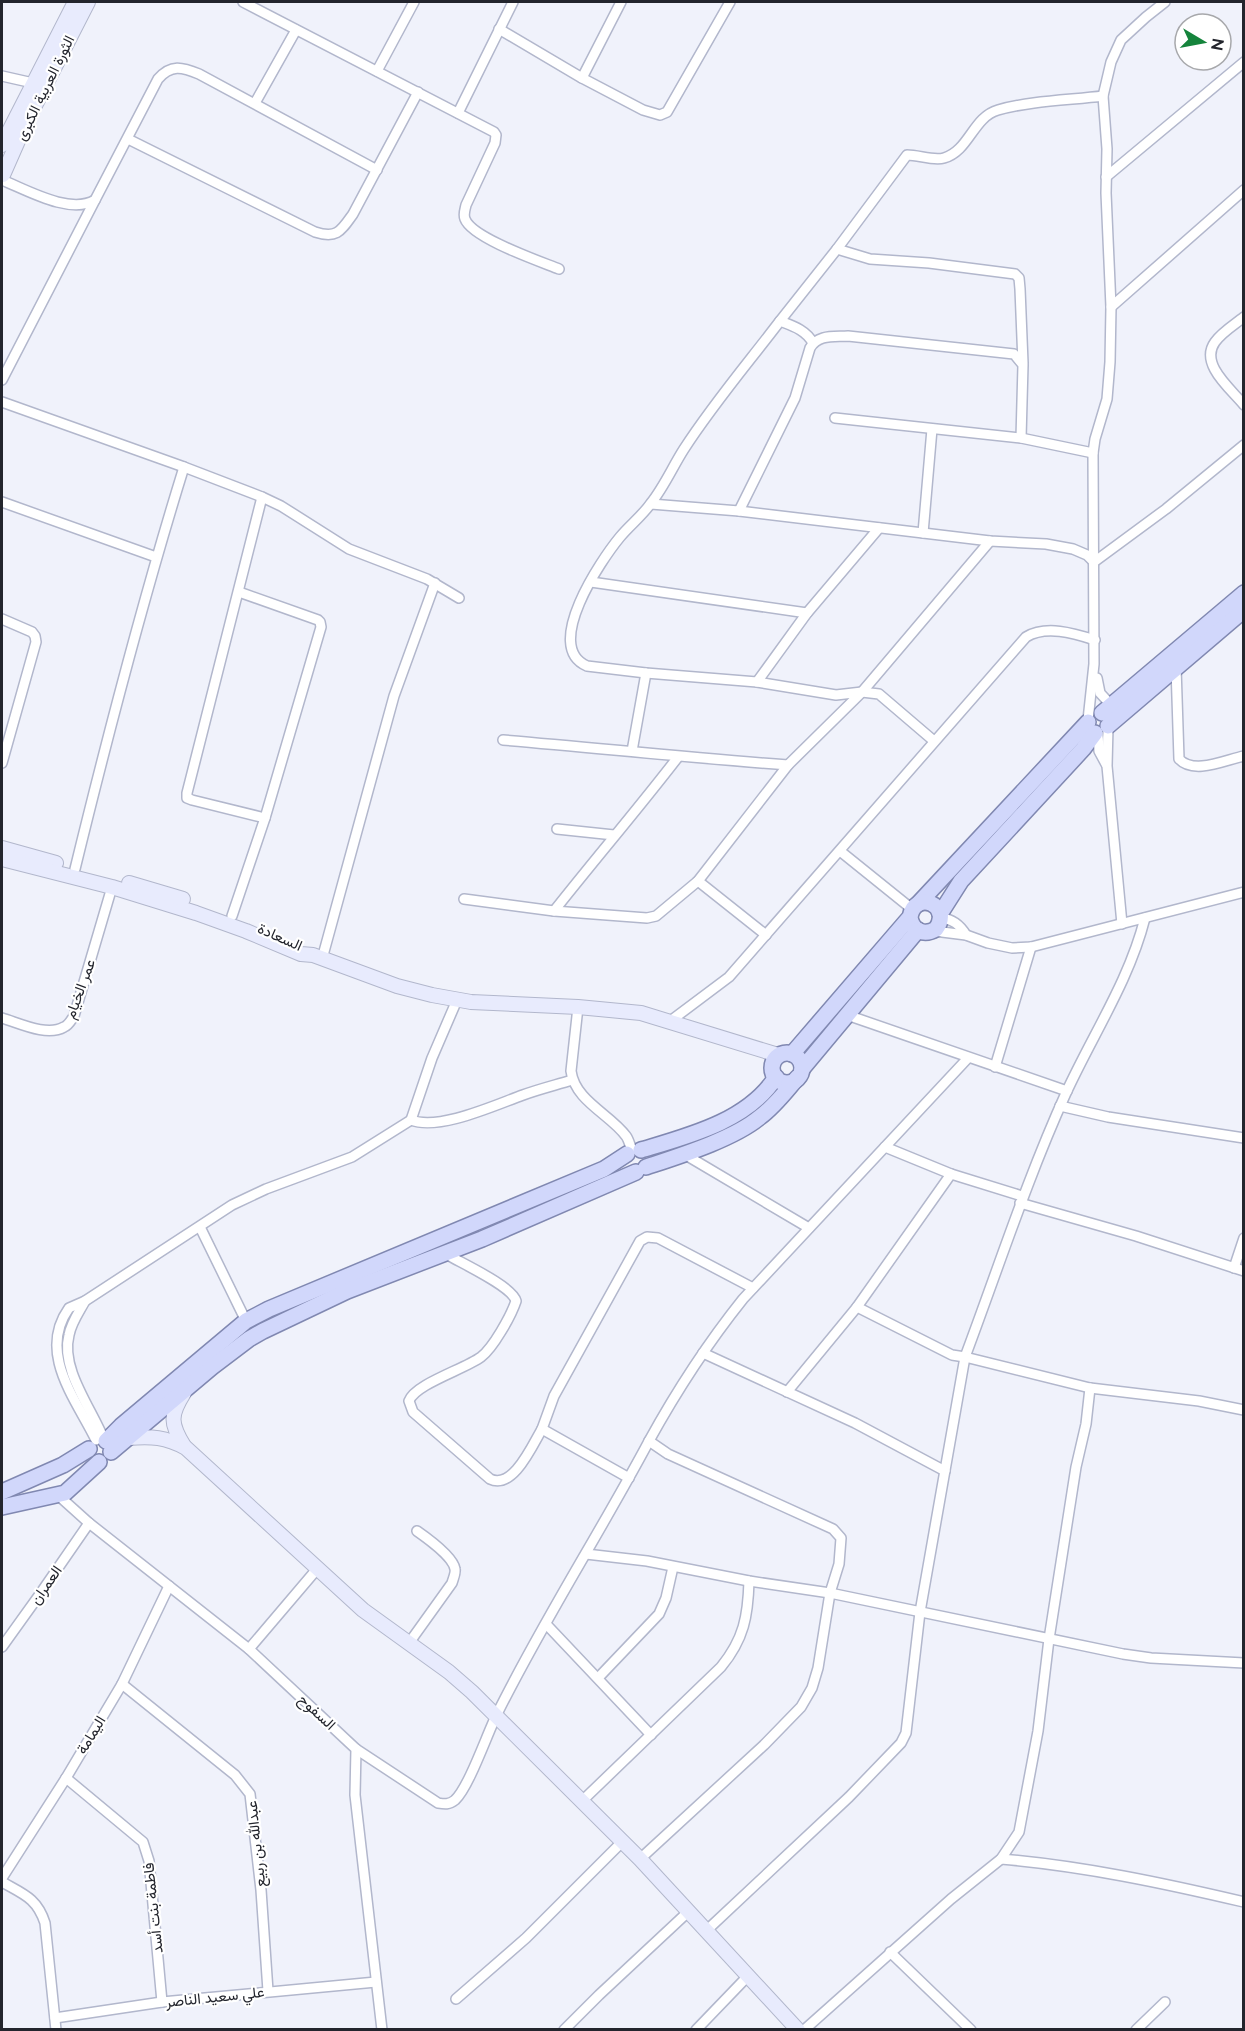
<svg xmlns="http://www.w3.org/2000/svg" width="1245" height="2031" font-family="Raleway,Vazirmatn,sans-serif">
	<style>
		.lines { fill: none; stroke-linecap: round; stroke-linejoin: round }
		.street-casing { stroke: #b2b7cc; stroke-width: 12 }
		.secondary-casing { stroke: #b2b7cc; stroke-width: 16 }
		.primary-casing { stroke: #8088b1; stroke-width: 18 }
		.street { stroke: #fff; stroke-width: 9 }
		.secondary { stroke: #e8ebfd; stroke-width: 14 }
		.primary { stroke: #d1d7fb; stroke-width: 15 }
		.labels { text-anchor: middle; dominant-baseline: central; stroke-width: 4.5; stroke-linejoin: round; paint-order: stroke }
		.street-label { font-size: 15px; fill: #23252d; stroke: #fff }
	</style>
	<rect width="100%" height="100%" fill="#f0f2fb"/>
	<g class="lines">
		<defs>
			<g id="street">
				<path d="M243,2L494,132L496,135L495,143L466,205C465,210 463,214 465,219C472,238 539,261 559,269"/>
				<polyline points="499,29 582,78 643,110 660,115 667,112 730,2"/>
				<polyline points="377,71 414,2"/>
				<polyline points="2,76 33,83"/>
				<polyline points="582,78 621,2"/>
				<polyline points="255,103 296,30"/>
				<polyline points="458,113 513,2"/>
				<path d="M128,139L315,232C337,239 341,231 353,214L418,92"/>
				<polyline points="1106,177 1244,62"/>
				<path d="M2,180C27,190 70,215 95,200L158,79C171,64 182,67 199,74L377,170"/>
				<polyline points="837,249 870,259 929,263 1015,274 1019,278 1020,289 1023,363"/>
				<polyline points="1111,307 1244,190"/>
				<path d="M1244,317C1234,325 1222,332 1215,342C1199,364 1231,389 1244,405"/>
				<path d="M780,321L837,249L907,155C919,155 933,161 944,158C969,151 973,117 998,110C1029,101 1070,100 1103,96"/>
				<path d="M813,343C806,330 793,326 780,321C748,363 713,404 684,449C673,466 664,487 651,503C643,515 630,525 620,537C601,560 542,647 587,666L646,673L757,682L836,695L862,692L879,694L934,741"/>
				<polyline points="2,380 95,200"/>
				<polyline points="2,402 184,467 262,497 281,506 349,549 427,579 459,598"/>
				<polyline points="835,418 1021,438 1093,453"/>
				<polyline points="262,497 187,793 187,798 192,800 265,818"/>
				<polyline points="2,502 156,557"/>
				<polyline points="651,504 739,511 990,541 1046,544 1073,549 1087,555 1094,562 1166,509 1244,445"/>
				<path d="M739,511L795,398L810,348C818,334 834,337 848,336L1014,354L1023,365L1021,438"/>
				<polyline points="923,533 932,429"/>
				<polyline points="591,582 807,613"/>
				<polyline points="2,619 32,632 35,636 36,642 2,763"/>
				<path d="M1176,667L1179,759C1194,775 1225,760 1244,756"/>
				<polyline points="1097,678 1100,693 1112,706"/>
				<polyline points="757,682 807,613 879,528"/>
				<polyline points="1088,720 1094,664 1093,453 1095,439 1107,399 1110,362 1111,307 1106,193 1107,149 1103,96 1111,62 1121,40 1146,17 1165,2"/>
				<polyline points="1108,727 1107,766 1122,924"/>
				<polyline points="1098,733 1099,751 1106,764"/>
				<path d="M503,740C598,748 693,758 788,765"/>
				<polyline points="632,751 646,673"/>
				<polyline points="557,829 614,835"/>
				<polyline points="840,851 912,909"/>
				<path d="M75,869C108,734 143,599 184,467"/>
				<polyline points="698,881 766,935"/>
				<polyline points="464,899 554,911 647,918 656,916 698,881 788,765 862,692 990,541"/>
				<path d="M554,911C595,859 638,809 678,757"/>
				<polyline points="232,916 265,818 321,627 320,622 318,620 239,592"/>
				<path d="M941,918C953,919 960,925 966,935"/>
				<polyline points="934,931 966,935 988,943 1012,948 1031,947 1244,892"/>
				<polyline points="322,959 394,696 435,583"/>
				<path d="M457,1000L432,1058L411,1120C439,1131 495,1105 523,1095C539,1089 556,1085 572,1080"/>
				<path d="M578,1007L571,1071C575,1101 610,1114 626,1136C629,1140 630,1146 632,1150"/>
				<polyline points="847,1015 1067,1091"/>
				<path d="M2,1018C19,1023 47,1037 64,1027C69,1025 71,1020 74,1016L112,887"/>
				<path d="M669,1022L729,977L1026,637C1046,625 1073,633 1095,640"/>
				<polyline points="995,1067 1031,947"/>
				<polyline points="1060,1106 1108,1117 1244,1138"/>
				<polyline points="885,1147 951,1174 1022,1196"/>
				<polyline points="684,1154 809,1228"/>
				<polyline points="1020,1203 1136,1236 1244,1271"/>
				<polyline points="200,1227 246,1321"/>
				<path d="M446,1254C461,1263 512,1286 516,1301C511,1316 493,1348 481,1357C465,1369 415,1384 409,1401L413,1412L490,1479C513,1490 532,1446 542,1429"/>
				<polyline points="1234,1268 1244,1238"/>
				<path d="M85,1301C79,1312 71,1323 69,1335C60,1369 92,1409 104,1440"/>
				<path d="M857,1307L952,1355L965,1357C998,1269 1027,1179 1066,1093C1093,1034 1129,981 1145,918"/>
				<polyline points="703,1353 855,1423 945,1471"/>
				<polyline points="787,1392 857,1307 951,1174"/>
				<path d="M96,1440C76,1399 37,1353 69,1308L85,1301L232,1205L266,1189L352,1157L411,1120"/>
				<polyline points="629,1478 542,1429 554,1396 640,1241 647,1237 658,1238 753,1288"/>
				<polyline points="59,1496 89,1523 249,1649 356,1749 355,1795 382,2030"/>
				<polyline points="586,1554 647,1561 749,1581 830,1593 1123,1654 1151,1658 1244,1663"/>
				<polyline points="546,1624 651,1735"/>
				<path d="M409,1643L452,1583C453,1579 456,1573 455,1569C453,1557 427,1538 417,1531"/>
				<polyline points="2,1647 40,1594 89,1523"/>
				<polyline points="249,1649 317,1569"/>
				<polyline points="598,1678 659,1614 666,1598 673,1567"/>
				<polyline points="122,1684 235,1775 250,1794 261,1890 268,1991"/>
				<path d="M356,1749L438,1803C444,1804 449,1805 455,1800C469,1787 487,1734 497,1714C543,1621 600,1533 649,1441C676,1392 707,1344 743,1299L968,1058"/>
				<polyline points="66,1778 143,1842 149,1861 162,2002"/>
				<path d="M581,1802L721,1667C744,1639 748,1616 749,1581"/>
				<polyline points="640,1859 764,1745 801,1707 812,1688 818,1668 830,1593 839,1564 841,1538 833,1529 668,1454 649,1441"/>
				<path d="M1001,1859C1083,1866 1163,1883 1244,1902"/>
				<polyline points="2,1878 66,1778 122,1684 169,1586"/>
				<path d="M2,1882C23,1894 37,1898 45,1923L56,2030"/>
				<polyline points="706,1931 849,1797 901,1743 906,1733 920,1612 965,1357 1090,1388 1199,1401 1244,1410"/>
				<polyline points="890,1952 971,2030"/>
				<polyline points="456,1999 526,1938 622,1842"/>
				<polyline points="55,2018 162,2002 376,1982"/>
				<polyline points="564,2030 599,1995 688,1912"/>
				<polyline points="696,2030 747,1977"/>
				<polyline points="804,2030 951,1899 1001,1859 1019,1832 1038,1731 1049,1639 1076,1467 1086,1424 1090,1388"/>
				<polyline points="1136,2030 1165,2002"/>
			</g>
			<g id="secondary">
				<polyline points="2,145 75,2"/>
				<polyline points="3,175 25,125 88,2"/>
				<polyline points="2,848 56,863"/>
				<polyline points="2,859 112,887 196,913 246,931 301,954 313,955 397,986 432,995 471,1002 578,1007 641,1013 778,1055"/>
				<polyline points="129,883 183,899"/>
				<path d="M184,1393C170,1415 170,1423 184,1446"/>
				<path d="M129,1438C151,1436 166,1437 186,1448L363,1610L449,1672L472,1692L640,1859L798,2030"/>
			</g>
			<g id="primary">
				<polyline points="1102,713 1244,593"/>
				<polyline points="1108,726 1244,610"/>
				<polyline points="918,904 1088,722"/>
				<polyline points="940,914 961,881 1083,749 1095,733"/>
				<circle cx="787" cy="1068" r="15"/>
				<path d="M792,1054L910,917C915,889 953,905 936,929C924,936 912,931 910,917"/>
				<polyline points="802,1069 918,930"/>
				<path d="M641,1150C688,1136 748,1121 776,1077"/>
				<path d="M646,1167C679,1156 734,1139 760,1117C775,1106 786,1091 798,1077"/>
				<polyline points="106,1441 121,1426 246,1321 269,1309 604,1169 627,1154"/>
				<polyline points="111,1452 212,1367 249,1339 263,1331 347,1291 482,1239 636,1172"/>
				<polyline points="2,1492 63,1465 89,1449"/>
				<polyline points="2,1507 65,1493 99,1462"/>
			</g>
		</defs>
		<use href="#street" class="street-casing"/>
		<use href="#secondary" class="secondary-casing"/>
		<use href="#primary" class="primary-casing"/>
		<use href="#street" class="street"/>
		<use href="#secondary" class="secondary"/>
		<use href="#primary" class="primary"/>
	</g>
	<g class="labels">
		<g class="street-label">
			<text transform="translate(45 88) rotate(-64)">الثورة العربية الكبرى</text>
			<text transform="translate(280 937) rotate(24)">السعادة</text>
			<text transform="translate(80 989) rotate(-70)">عمر الخيام</text>
			<text transform="translate(46 1585) rotate(-55)">العمران</text>
			<text transform="translate(317 1712) rotate(43)">السفوح</text>
			<text transform="translate(91 1735) rotate(-59)">اليمامة</text>
			<text transform="translate(256 1844) rotate(-96)">عبدالله بن ربيع</text>
			<text transform="translate(153 1908) rotate(-96)">فاطمة بنت أسد</text>
			<text transform="translate(215 1997) rotate(-6)">علي سعيد الناصر</text>
		</g>
	</g>
	<rect width="1245" height="2031" fill="none" stroke="#23252d" stroke-width="6"/>
	<g transform="translate(1203 42) rotate(100)"><circle r="28" fill="#ffffff" stroke="#a7a8ab" stroke-width="1.5"/>
	<path d="M0-4.5L10 22L0 15L-10 22Z" fill="#15843c"/>
	<text y="-9" font-size="16" font-weight="bold" text-anchor="middle" fill="#23252d">N</text>
	</g>
</svg>
